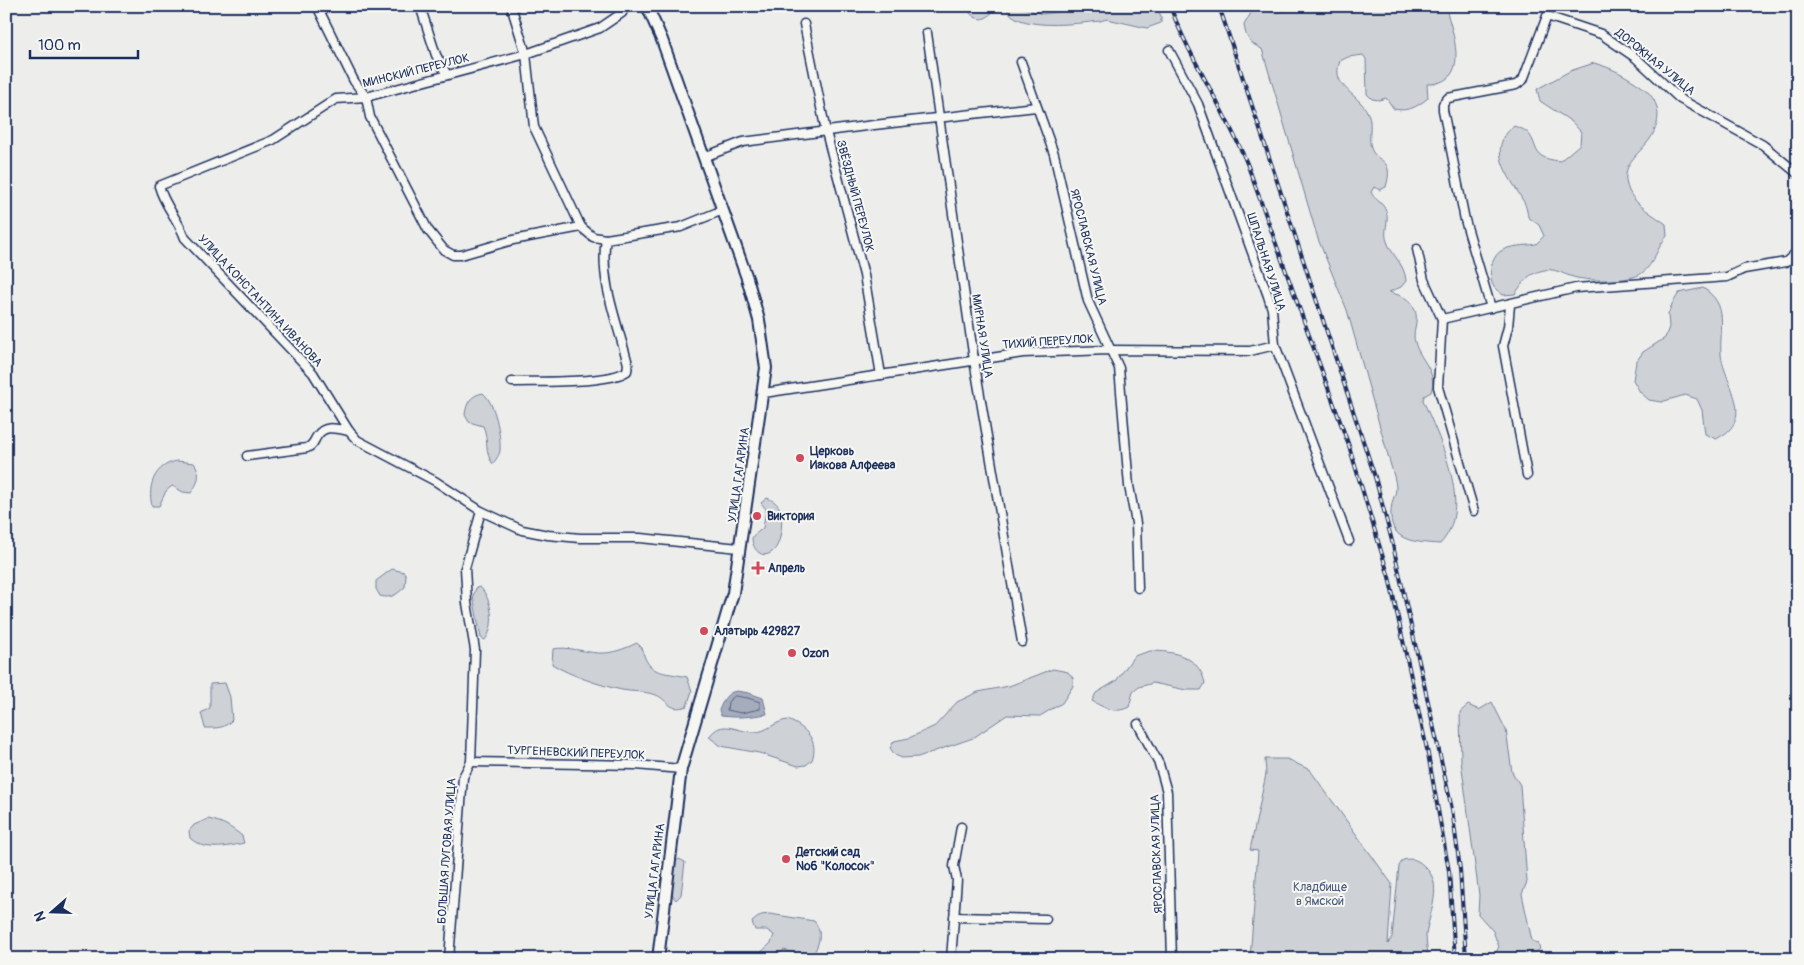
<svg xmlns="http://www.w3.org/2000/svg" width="1804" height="965" font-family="Pangolin,sans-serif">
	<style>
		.green { fill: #ced2d7; stroke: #74809a }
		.water { fill: #a5acbc; stroke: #6e7a96 }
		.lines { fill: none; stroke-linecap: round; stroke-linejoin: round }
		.shore { stroke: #526184; stroke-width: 1 }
		.minor-casing { stroke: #1b2f5e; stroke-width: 11 }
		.major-casing { stroke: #1b2f5e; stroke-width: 14 }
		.minor { stroke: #f6f6f2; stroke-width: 8 }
		.major { stroke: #f6f6f2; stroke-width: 10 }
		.rail-casing { stroke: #1b2f5e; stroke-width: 4 }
		.rail { stroke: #f6f6f2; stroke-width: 2; stroke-dasharray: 5.5; stroke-linecap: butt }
		.poi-dot { fill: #d1495b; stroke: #f6f6f2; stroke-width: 2 }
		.labels { text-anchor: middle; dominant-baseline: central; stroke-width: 4; stroke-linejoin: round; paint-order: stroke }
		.street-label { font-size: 12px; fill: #1b2f5e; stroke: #f6f6f2 }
		.poi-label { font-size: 12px; font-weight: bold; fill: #1b2f5e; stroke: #f6f6f2; text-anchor: start }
		.park-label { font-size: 12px; fill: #48587c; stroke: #f6f6f2 }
	</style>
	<rect width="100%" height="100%" fill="#edeeec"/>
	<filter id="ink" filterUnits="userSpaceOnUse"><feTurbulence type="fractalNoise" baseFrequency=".02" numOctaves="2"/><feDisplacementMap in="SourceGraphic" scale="10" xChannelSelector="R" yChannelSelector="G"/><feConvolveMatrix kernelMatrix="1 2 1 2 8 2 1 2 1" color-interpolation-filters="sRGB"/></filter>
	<g filter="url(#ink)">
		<g class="green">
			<path d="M966,6H989L992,12C984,24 971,19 966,6Z"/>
			<path d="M1006,6H1016L1043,14L1098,6H1156L1161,16V23L1147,28L1107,19L1100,21C1080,23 1012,33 1006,6Z"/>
			<path d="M1255,6L1275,13L1301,6H1450L1446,9C1454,36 1471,84 1427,84L1428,98C1417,107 1408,112 1394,109L1386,98L1379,100L1372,99L1367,94L1366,59L1363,55L1348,57L1340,61C1329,88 1362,94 1369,116C1372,126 1368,138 1371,148C1376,164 1395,156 1386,187L1380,190L1374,187L1371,192C1374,199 1380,201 1384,207C1391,216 1384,228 1386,238C1390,255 1405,263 1406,281L1401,287L1389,292C1397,295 1407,296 1412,305C1422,319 1411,329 1415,342C1420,361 1438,371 1431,392L1424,396L1423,400C1439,439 1475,507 1440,544C1411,542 1385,541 1392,503C1393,498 1396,494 1396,488C1396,481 1393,473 1391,466L1347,310L1318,239L1262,49C1249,43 1246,38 1244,25Z"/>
			<path d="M1594,63C1612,68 1625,75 1641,86C1660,100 1663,119 1650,139C1638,156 1618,165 1629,191C1636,206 1654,215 1666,224L1667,236C1657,247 1654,265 1642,273C1630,282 1592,281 1577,278C1559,274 1553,264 1533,274C1526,277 1520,287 1515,294L1503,295C1500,292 1496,290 1494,287C1487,277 1491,257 1501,251C1511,245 1525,246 1536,244L1544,236L1539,225L1528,217C1527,211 1526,204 1522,199C1509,175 1485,149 1514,126C1517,127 1523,129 1526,131C1541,145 1528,158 1560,161L1580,144L1581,132L1572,122L1540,101L1537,89L1570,71Z"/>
			<path d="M1703,288C1730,305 1719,328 1721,354C1724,384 1758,419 1716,439L1705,434L1702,410L1697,399L1685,395L1661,402L1649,400L1640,392L1633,380L1636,362L1643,352L1665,338L1669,327L1668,315L1672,304L1679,293Z"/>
			<path d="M483,393C495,403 501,434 500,450C500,455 495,460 493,464C484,453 489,439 483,426L469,422L465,415C466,403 471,395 483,393Z"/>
			<path d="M177,461L194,463C202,474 198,483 191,493L183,492L172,486L166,491L159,506H152C147,485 155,465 177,461Z"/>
			<path d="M767,498C772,500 776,502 779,507C784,517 782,545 772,552C761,560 752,548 752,538L754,535L763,528L766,509L761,503Z"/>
			<path d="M392,569L404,572L406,576L405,587C396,595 391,599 380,596L376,589V581Z"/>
			<path d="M480,587C492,599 496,626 485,640L481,638L473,596L476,588Z"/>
			<path d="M637,643L642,648C648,676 662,671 687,677L692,691L687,706C667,713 669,698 653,694C643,691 632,692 622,690C602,686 569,675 552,664L553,649C568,646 583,652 598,653C612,654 624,649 637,643Z"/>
			<path d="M1150,651C1174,651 1199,656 1205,683L1201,690H1186L1153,683L1139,687L1133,692L1129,707C1116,714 1104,708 1092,701L1096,693L1116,681L1134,656Z"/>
			<polygon points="1053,669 1068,672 1073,678 1073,686 1062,703 1040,716 1007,715 973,738 918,757 902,758 895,755 890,748 894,741 909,738 935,726 957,702 978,692 1009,686"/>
			<path d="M225,683L230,697L232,720C224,729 216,728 205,728L201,713L210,708V684Z"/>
			<polygon points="1492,702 1506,730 1512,772 1520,785 1527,882 1522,894 1532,941 1538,943 1540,949 1531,956 1532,959 1492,959 1499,947 1493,931 1478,914 1479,895 1461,761 1460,712 1468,705 1479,710"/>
			<path d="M788,720C806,728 819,740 812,760L806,765L798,766L759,753L721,746L709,737C722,718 735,732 755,732C767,732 775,721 788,720Z"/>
			<path d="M1265,759H1287L1310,770L1392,884L1388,944L1392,937L1399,866L1403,860C1412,858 1417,859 1424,866C1445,884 1429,912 1426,935C1426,943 1428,951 1428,959H1250L1258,851L1250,850L1266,774Z"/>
			<path d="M208,819C223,822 231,827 242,836L244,843C226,847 205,852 190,838L189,831L194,825Z"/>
			<path d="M679,859L685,862L681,895L676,900C668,894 671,863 679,859Z"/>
			<path d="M770,914L814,921C822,930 820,941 815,951L804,956L784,950L773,959H754L771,943L774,935L767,930H755L752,922L761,915Z"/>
		</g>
		<path class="water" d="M737,691L749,693L763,698L767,714C748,717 739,718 721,716L719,710C723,701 726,692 737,691Z"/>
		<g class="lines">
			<polygon class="shore" points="735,696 748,698 760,702 760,709 741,713 727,710 728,702"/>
			<defs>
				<g id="minor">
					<polyline points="317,6 354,81 366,97 370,117 428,230 444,250 453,255 461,255 513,240 581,227"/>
					<polyline points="420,6 436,55 447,75"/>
					<path d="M511,6L526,54L534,127L581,227L593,237L606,239C599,281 618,324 628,364L627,371C609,384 537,381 512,382"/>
					<path d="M625,6L622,13L600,28L526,54L366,97L336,99L273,140L159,186C164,205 178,219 185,238L313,373L349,431L357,440L435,481L481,511L522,530L548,535L580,538H640L739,548"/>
					<polyline points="804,24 826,132 864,275 881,375"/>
					<polyline points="927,33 974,360 1022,642"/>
					<polyline points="1169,50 1198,104 1268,296 1272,309 1275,345 1349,541"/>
					<polyline points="1021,62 1054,154 1088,301 1119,368 1129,486 1136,523 1138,588"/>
					<polyline points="704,157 743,142 874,125 1036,107"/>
					<polyline points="606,239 681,227 723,210"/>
					<polyline points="1417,249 1424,280 1442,319 1438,387 1474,511"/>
					<polyline points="1510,305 1508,327 1503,346 1527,475"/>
					<polyline points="1491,308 1465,220 1443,110 1443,104 1448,98 1516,85 1523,80 1547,16 1601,34 1636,58 1680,99 1763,145 1798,174"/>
					<polyline points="1442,319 1576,288 1727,277 1744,269 1786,262 1798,251"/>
					<polyline points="764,393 1023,353 1109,350 1250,351 1275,345"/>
					<path d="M247,456L307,448C314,445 313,442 317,436C325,424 337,429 349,431"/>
					<polyline points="1138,724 1159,764 1167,792 1172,959"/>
					<polyline points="471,762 636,765 681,769"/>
					<polyline points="954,917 1046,919"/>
					<polyline points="449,959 463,777 471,762 475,650 467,603 465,568 481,511"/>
					<polyline points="951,959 957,880 954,866 961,827"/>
				</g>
				<polyline id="major" points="647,6 662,40 747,278 759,320 766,368 733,593 681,769 658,959"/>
			</defs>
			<use href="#minor" class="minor-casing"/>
			<use href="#major" class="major-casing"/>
			<use href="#minor" class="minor"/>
			<use href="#major" class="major"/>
			<defs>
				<g id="rail">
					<path d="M1170,6C1191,62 1226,111 1248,166L1349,446L1389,577L1428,754L1449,871L1455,959"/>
					<polyline points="1219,6 1375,477 1392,541 1452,809 1460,869 1466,959"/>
				</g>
			</defs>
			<use href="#rail" class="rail-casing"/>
			<use href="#rail" class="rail"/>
		</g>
	</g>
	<g class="poi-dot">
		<circle cx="800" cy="458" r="5"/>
		<circle cx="757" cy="516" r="5"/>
		<path d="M755.5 560.5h5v5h5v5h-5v5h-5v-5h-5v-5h5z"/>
		<circle cx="704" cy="631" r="5"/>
		<circle cx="792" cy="653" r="5"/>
		<circle cx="786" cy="859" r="5"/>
	</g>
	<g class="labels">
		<g class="street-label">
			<text transform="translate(1655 62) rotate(39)">ДОРОЖНАЯ УЛИЦА</text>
			<text transform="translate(416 71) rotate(-14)">МИНСКИЙ ПЕРЕУЛОК</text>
			<text transform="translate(855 196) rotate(75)">ЗВЁЗДНЫЙ ПЕРЕУЛОК</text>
			<text transform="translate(1088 247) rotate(76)">ЯРОСЛАВСКАЯ УЛИЦА</text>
			<text transform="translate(1266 262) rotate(72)">ШПАЛЬНАЯ УЛИЦА</text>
			<text transform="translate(260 301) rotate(47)">УЛИЦА КОНСТАНТИНА ИВАНОВА</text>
			<text transform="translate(982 336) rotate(81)">МИРНАЯ УЛИЦА</text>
			<text transform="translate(1048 342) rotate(-4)">ТИХИЙ ПЕРЕУЛОК</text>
			<text transform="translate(739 475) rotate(-82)">УЛИЦА ГАГАРИНА</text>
			<text transform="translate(576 753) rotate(2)">ТУРГЕНЕВСКИЙ ПЕРЕУЛОК</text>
			<text transform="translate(447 851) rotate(-86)">БОЛЬШАЯ ЛУГОВАЯ УЛИЦА</text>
			<text transform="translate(1157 854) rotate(-92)">ЯРОСЛАВСКАЯ УЛИЦА</text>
			<text transform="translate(655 871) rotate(-83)">УЛИЦА ГАГАРИНА</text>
		</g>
		<g class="poi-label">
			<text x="810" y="451">Церковь<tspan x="810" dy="14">Иакова Алфеева</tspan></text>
			<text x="767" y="516">Виктория</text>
			<text x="768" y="568">Апрель</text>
			<text x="714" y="631">Алатырь 429827</text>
			<text x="802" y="653">Ozon</text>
			<text x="796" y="852">Детский сад<tspan x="796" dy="14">№6 "Колосок"</tspan></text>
		</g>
		<g class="park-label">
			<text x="1320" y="887">Кладбище<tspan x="1320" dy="14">в Ямской</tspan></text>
		</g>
	</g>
	<rect width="1804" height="965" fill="none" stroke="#f6f6f2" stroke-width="25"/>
	<rect x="12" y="12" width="1779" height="940" fill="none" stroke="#1b2f5e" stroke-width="2" filter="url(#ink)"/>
	<g transform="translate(52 912) rotate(250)" stroke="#f6f6f2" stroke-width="4" paint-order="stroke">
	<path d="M0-4L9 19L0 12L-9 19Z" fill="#1b2f5e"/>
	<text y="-8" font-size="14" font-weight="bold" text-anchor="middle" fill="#1b2f5e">N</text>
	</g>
	<path d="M30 50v8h108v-8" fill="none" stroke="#1b2f5e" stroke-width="2.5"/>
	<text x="38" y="50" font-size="15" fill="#1b2f5e" stroke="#f6f6f2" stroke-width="4" paint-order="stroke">100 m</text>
</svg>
